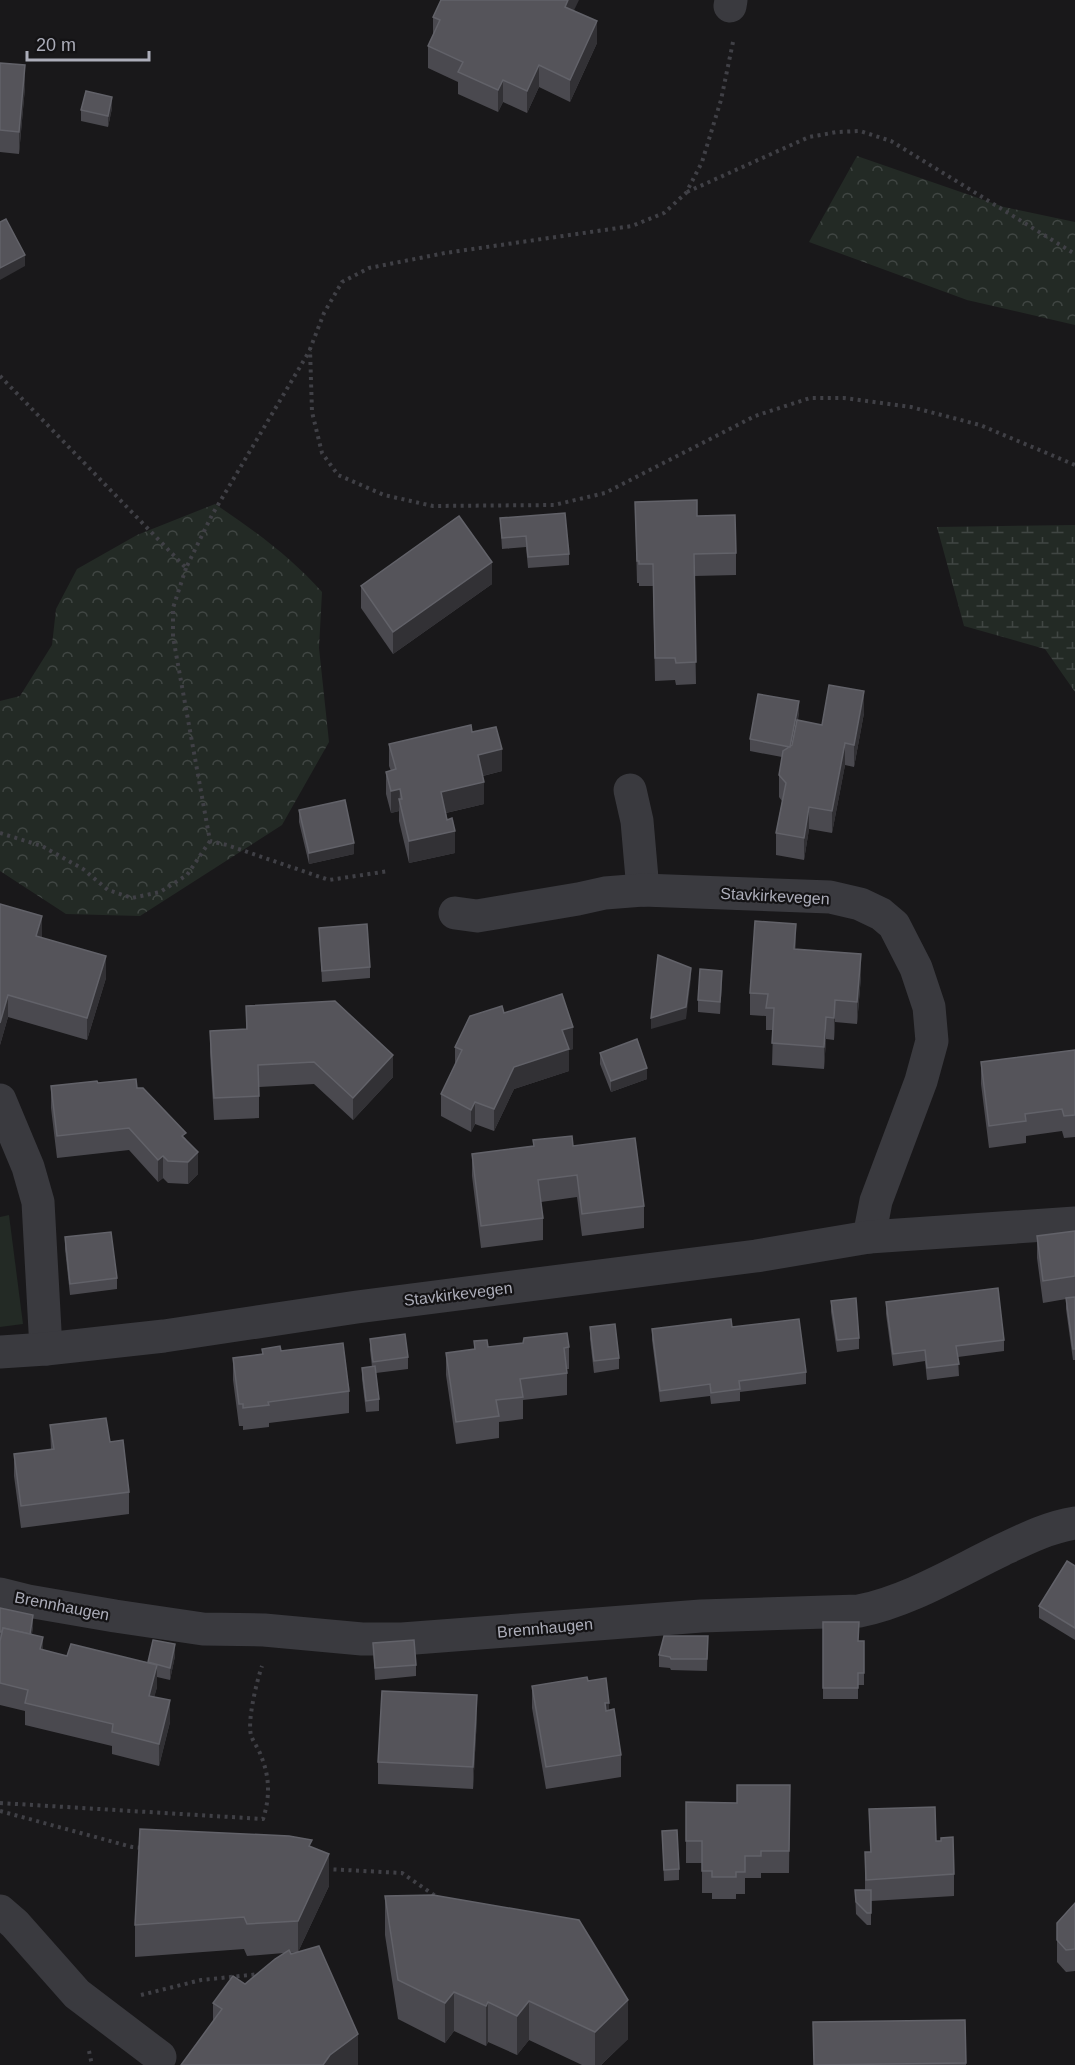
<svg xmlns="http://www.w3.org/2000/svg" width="1075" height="2065" font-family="Helvetica,sans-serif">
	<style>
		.forest { fill: url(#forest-crowns) }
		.wetland { fill: url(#wetland-marsh) }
		.garden { fill: #232a25 }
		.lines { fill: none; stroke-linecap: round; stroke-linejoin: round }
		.path { stroke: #404046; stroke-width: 4; stroke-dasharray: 3 4.5; stroke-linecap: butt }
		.minor { stroke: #3a3a3f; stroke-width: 33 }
		.wall { fill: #4a494f }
		.shaded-wall { fill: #323135 }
		.building { fill: #55545a; stroke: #626269; stroke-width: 1.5 }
		.labels { text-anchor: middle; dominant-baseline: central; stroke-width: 4.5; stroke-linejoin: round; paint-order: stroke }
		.street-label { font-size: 16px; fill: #acadb9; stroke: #141315 }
	</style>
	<defs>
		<pattern id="forest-crowns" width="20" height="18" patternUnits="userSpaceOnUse" patternTransform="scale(1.5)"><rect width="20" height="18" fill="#232a25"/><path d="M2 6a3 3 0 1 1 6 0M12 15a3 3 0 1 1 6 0" fill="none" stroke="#404643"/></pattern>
		<pattern id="wetland-marsh" width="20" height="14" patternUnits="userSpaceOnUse" patternTransform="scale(1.5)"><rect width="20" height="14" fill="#232a25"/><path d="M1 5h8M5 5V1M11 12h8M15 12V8" fill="none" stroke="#404643"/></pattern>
	</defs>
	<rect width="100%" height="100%" fill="#19181a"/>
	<g class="forest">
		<polygon points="857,156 1004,207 1075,222 1075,325 967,300 809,242"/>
		<path d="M215,504C254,530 291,557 322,592L319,648L329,742L282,825L140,916L66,914L0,871V701L20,696L52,645L56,609L77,569L137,535Z"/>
	</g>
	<polygon class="wetland" points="1075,525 1075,692 1045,649 964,626 937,527"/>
	<polygon class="garden" points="9,1215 23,1324 0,1327 0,1217"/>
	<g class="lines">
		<g class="path">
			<polyline points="733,42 721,100 702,162 686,193 664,213 632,226 445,253 369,268 342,282 324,313 310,349 312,412 322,453 338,475 384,495 433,506 554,505 605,493 755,416 810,398 844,398 911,407 980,425 1075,465"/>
			<polyline points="687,192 809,137 837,132 860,131 891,141 1075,254"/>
			<polyline points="0,376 186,568 212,515 310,350"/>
			<polyline points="186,568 173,608 173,637 210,841 227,845 329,880 389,871"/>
			<polyline points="0,833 42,846 83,869 108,890 132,898 160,892 187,875 210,841"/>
			<path d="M0,1803L263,1819C270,1798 270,1777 261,1756C259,1749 253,1742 251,1735C247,1721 257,1680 262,1666"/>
			<polyline points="0,1811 132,1847 143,1848"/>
			<polyline points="326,1869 402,1873 437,1897"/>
			<polyline points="141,1995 201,1980 260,1974"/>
			<polyline points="89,2051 92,2065"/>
		</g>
		<g class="minor">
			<polyline points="730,6 731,0"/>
			<polyline points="630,790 637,821 643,890"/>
			<polyline points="455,913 477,916 578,899 605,893 643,890 830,897 860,904 881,914 894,925 916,968 929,1007 932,1041 921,1081 876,1201 869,1237"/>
			<polyline points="0,1100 28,1167 38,1202 46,1349"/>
			<polyline points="0,1352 46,1349 164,1336 357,1307 756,1256 869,1237 1075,1223"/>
			<path d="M0,1594L28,1601L115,1616L203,1629L264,1630L362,1639H402L701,1616L859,1611C909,1601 956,1572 1002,1550C1025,1539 1049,1527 1075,1523"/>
			<polyline points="0,1911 15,1924 77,1994 160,2057"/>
		</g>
	</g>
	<g class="wall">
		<polygon points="574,10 597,43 570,102 539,87 527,113 503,102 498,112 458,94 458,82 428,68 428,46 433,35 433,17"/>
		<polygon points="0,63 25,87 19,154 0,152"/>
		<polygon points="112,108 108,127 81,121 81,110"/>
		<polygon points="635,502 697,516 736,553 736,575 694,576 696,684 676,685 675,680 655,681 653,586 639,586 639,583 637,583"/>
		<polygon points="500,518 569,554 569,565 528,568 526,547 502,549"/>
		<polygon points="492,584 393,654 361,608 361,586"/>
		<polygon points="799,712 798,720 822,725 864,713 854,767 845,765 832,833 809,829 804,860 776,855 776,833 782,801 779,797 779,775 782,757 750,751 750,739"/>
		<polygon points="472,732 502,771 483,776 484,804 446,813 455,853 409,863 399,821 399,811 391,813 386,794 386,772 391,771 389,766 389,744"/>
		<polygon points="299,810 354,854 309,864 299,822"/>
		<polygon points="0,904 42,938 106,978 87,1040 8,1017 0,1045"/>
		<polygon points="319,928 370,967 370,978 322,982"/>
		<polygon points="795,949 861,976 857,1024 835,1022 834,1040 826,1039 824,1069 772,1065 773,1030 766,1030 766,1016 750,1015 750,993"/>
		<polygon points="722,983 720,1014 698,1012 698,1000"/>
		<polygon points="246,1006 393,1077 353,1120 314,1084 259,1087 259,1118 214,1120 210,1053 210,1031 246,1029"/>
		<polygon points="504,1013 573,1049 569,1050 569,1071 514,1089 494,1131 475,1124 471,1132 441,1116 441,1094 455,1065 455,1047"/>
		<polygon points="600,1053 647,1079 611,1092 600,1064"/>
		<polygon points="1075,1053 1075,1137 1064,1138 1062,1131 1026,1136 1026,1143 989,1148 981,1084 981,1062"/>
		<polygon points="98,1083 137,1088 186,1139 198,1174 188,1184 168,1183 163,1178 158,1182 129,1150 57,1158 51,1108 51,1086"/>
		<polygon points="533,1140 573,1146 644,1206 644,1228 582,1236 577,1197 541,1202 543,1218 543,1240 481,1248 472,1176 472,1154 533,1146"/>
		<polygon points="1075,1231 1075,1360 1073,1360 1066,1309 1066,1299 1043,1303 1037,1258 1037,1236"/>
		<polygon points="65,1237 117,1278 117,1289 70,1295 65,1249"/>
		<polygon points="831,1301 859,1338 859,1349 837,1352 831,1312"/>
		<polygon points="886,1302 1004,1340 1004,1351 958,1357 959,1376 927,1380 925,1361 893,1366 886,1314"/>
		<polygon points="590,1327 619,1358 619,1369 594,1373 590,1339"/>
		<polygon points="732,1327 806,1372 806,1384 740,1392 740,1401 711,1404 710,1396 660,1402 652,1340 652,1329"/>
		<polygon points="370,1339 408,1357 408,1369 376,1373 379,1399 379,1411 366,1412 362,1379 362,1368 372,1367 370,1350"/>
		<polygon points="474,1341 488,1347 569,1347 569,1369 567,1369 567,1395 523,1400 523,1419 499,1422 499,1438 456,1444 446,1375 446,1353 474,1349"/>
		<polygon points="262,1349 281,1351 349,1391 349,1413 269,1423 269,1427 243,1430 243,1426 239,1426 233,1380 233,1358 262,1354"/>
		<polygon points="50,1425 129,1492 129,1514 21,1528 14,1476 14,1454 51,1450"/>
		<polygon points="1075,1566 1075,1640 1039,1618 1039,1606"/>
		<polygon points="0,1608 33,1626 32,1634 43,1650 67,1656 148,1662 175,1656 170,1680 157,1677 157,1687 154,1697 170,1722 159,1766 112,1754 112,1746 25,1725 25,1711 0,1705"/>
		<polygon points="823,1622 858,1641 864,1641 864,1685 858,1685 858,1699 823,1699"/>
		<polygon points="708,1636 707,1671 671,1670 670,1668 659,1667 659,1655"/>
		<polygon points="373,1643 416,1665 416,1676 375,1680"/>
		<polygon points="588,1681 609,1710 621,1755 621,1777 546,1789 532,1708 532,1686"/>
		<polygon points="477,1717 473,1789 378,1784 378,1762"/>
		<polygon points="790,1785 789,1873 761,1873 761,1878 745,1878 745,1894 736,1894 736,1899 712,1899 712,1893 702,1893 702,1863 686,1863 686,1802 737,1803"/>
		<polygon points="869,1809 936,1841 954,1874 954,1896 871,1901 871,1925 867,1925 856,1914 855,1890 865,1890 865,1852 870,1852"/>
		<polygon points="662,1831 679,1869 679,1880 664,1881"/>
		<polygon points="312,1847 329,1886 298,1952 290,1953 358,2065 213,2020 213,2003 245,1984 284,1953 247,1956 244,1949 135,1957 135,1925"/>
		<polygon points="385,1896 628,2039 601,2065 582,2065 529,2040 517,2055 488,2042 486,2046 454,2031 445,2043 398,2019 385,1935"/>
		<polygon points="1075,1903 1075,1971 1066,1972 1057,1962 1057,1923"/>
		<polygon points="965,2020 966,2065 813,2065"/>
	</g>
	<g class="shaded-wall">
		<polygon points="568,0 579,0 565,29 565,7"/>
		<polygon points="597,21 597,43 570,102 570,80"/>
		<polygon points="25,65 25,87 19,154 19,132"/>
		<polygon points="539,65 539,87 527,113 527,91"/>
		<polygon points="503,80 503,102 498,112 498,90"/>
		<polygon points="112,97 112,108 108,127 108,116"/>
		<polygon points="25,255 25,266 0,280 0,268"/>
		<polygon points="492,562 492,584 393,654 393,632"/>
		<polygon points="864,691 864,713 854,767 854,745"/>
		<polygon points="799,701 799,712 790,758 790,747"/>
		<polygon points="845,743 845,765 832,833 832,811"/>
		<polygon points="502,749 502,771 478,777 478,755"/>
		<polygon points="484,782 484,804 441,814 441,792"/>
		<polygon points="400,789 399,811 391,813 391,791"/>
		<polygon points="809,807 809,829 804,860 804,838"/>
		<polygon points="455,831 455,853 409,863 409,841"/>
		<polygon points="354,843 354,854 309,864 309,853"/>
		<polygon points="42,916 42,938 36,936"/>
		<polygon points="796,924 796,946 794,971 794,949"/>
		<polygon points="861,954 861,976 857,1024 857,1002"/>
		<polygon points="106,956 106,978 87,1040 87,1018"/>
		<polygon points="691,968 691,979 686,1019 651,1029 651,1018"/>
		<polygon points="722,971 722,983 720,1014 720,1002"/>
		<polygon points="8,995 8,1017 0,1045 0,1023"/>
		<polygon points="835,1000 835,1022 834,1040 834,1018"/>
		<polygon points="826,1017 826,1039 824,1069 824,1047"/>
		<polygon points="573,1027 573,1049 569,1050 569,1071 514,1089 494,1131 494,1109 514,1067 562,1030"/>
		<polygon points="393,1055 393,1077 353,1120 353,1098"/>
		<polygon points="647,1068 647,1079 611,1092 611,1081"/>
		<polygon points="475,1102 475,1124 471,1132 471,1110"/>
		<polygon points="198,1152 198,1174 188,1184 188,1162"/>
		<polygon points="163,1156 163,1178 158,1182 158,1160"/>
		<polygon points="33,1615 33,1626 29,1649 29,1637"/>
		<polygon points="43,1637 43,1659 40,1649"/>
		<polygon points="175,1644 175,1656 170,1680 170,1668"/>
		<polygon points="157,1665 157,1687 149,1718 149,1696"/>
		<polygon points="477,1695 477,1717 473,1789 473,1767"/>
		<polygon points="170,1700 170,1722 159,1766 159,1744"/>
		<polygon points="605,1703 609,1703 609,1725"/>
		<polygon points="329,1854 329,1886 298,1952 298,1921"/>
		<polygon points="454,1992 454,2031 445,2043 445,2003"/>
		<polygon points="628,2000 628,2039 601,2065 595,2065 595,2032"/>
		<polygon points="529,2001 529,2040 517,2055 517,2016"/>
		<polygon points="488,2002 488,2042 486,2046 486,2006"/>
		<polygon points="358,2034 358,2065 323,2065 330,2055"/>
	</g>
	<g class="building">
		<polygon points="441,0 568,0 565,7 597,21 570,80 539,65 527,91 503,80 498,90 458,72 463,62 428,46 440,20 433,17"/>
		<polygon points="0,63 25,65 19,132 0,130"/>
		<polygon points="86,91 112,97 108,116 81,110"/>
		<polygon points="6,219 25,255 0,268 0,222"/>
		<polygon points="697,500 697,516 735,515 736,553 694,554 696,662 676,663 675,658 655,658 653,564 639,564 639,561 637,561 635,502"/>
		<polygon points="565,513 569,554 528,557 526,536 502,538 500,518"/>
		<polygon points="459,516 492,562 393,632 361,586"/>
		<polygon points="829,685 864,691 854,745 845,743 832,811 809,807 804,838 776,833 786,783 779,775 783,751 792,745 797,720 822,725"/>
		<polygon points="758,694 799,701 790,747 750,739"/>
		<polygon points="471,725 472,732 496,727 502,749 478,755 484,782 441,792 447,820 452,818 455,831 409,841 399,799 402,799 400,789 391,791 386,772 396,769 389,744"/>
		<polygon points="345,800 354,843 309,853 299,810"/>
		<polygon points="0,904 42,916 36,936 106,956 87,1018 8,995 0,1023"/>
		<polygon points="755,921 796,924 794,949 861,954 857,1002 835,1000 834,1018 826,1017 824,1047 772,1043 774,1008 766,1008 768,994 750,993"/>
		<polygon points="367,924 370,967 322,971 319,928"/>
		<polygon points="658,955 691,968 686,1007 651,1018"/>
		<polygon points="700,969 722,971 720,1002 698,1000"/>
		<polygon points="562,994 573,1027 562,1030 569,1049 514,1067 494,1109 475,1102 471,1110 441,1094 462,1050 455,1047 470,1016 502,1006 504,1013"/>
		<polygon points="335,1001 393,1055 353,1098 314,1062 258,1065 259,1096 214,1098 210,1031 247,1029 246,1006"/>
		<polygon points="637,1039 647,1068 611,1081 600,1053"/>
		<polygon points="1075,1050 1075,1115 1064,1116 1062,1109 1025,1114 1026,1121 989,1126 981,1062"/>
		<polygon points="136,1079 137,1088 143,1088 186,1133 182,1136 198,1152 188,1162 168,1161 163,1156 158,1160 129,1128 57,1136 51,1086 97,1081 98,1083"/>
		<polygon points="572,1136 573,1146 635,1138 644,1206 582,1214 577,1175 538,1180 543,1218 481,1226 472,1154 534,1146 533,1140"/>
		<polygon points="1075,1231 1075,1276 1043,1281 1037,1236"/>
		<polygon points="111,1232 117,1278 70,1284 65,1237"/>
		<polygon points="998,1288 1004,1340 956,1346 959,1364 927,1368 925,1350 893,1354 886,1302"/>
		<polygon points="1075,1297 1075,1349 1073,1349 1066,1298"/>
		<polygon points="856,1298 859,1338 837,1340 831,1301"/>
		<polygon points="731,1319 732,1327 799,1319 806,1372 739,1381 740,1389 711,1393 710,1384 660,1391 652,1329"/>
		<polygon points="615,1324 619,1358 594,1361 590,1327"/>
		<polygon points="567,1333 569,1347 564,1348 567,1373 520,1379 523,1397 496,1400 499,1416 456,1422 446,1353 475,1349 474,1341 487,1340 488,1347 523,1343 524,1338"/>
		<polygon points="405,1334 408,1357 373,1362 370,1339"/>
		<polygon points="343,1343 349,1391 268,1402 269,1405 243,1408 243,1404 239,1404 233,1358 263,1354 262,1349 280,1346 281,1351"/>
		<polygon points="375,1366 379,1399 366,1401 362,1368"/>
		<polygon points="106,1418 110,1442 123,1440 129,1492 21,1506 14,1454 54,1449 50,1425"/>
		<polygon points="1067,1561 1075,1566 1075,1628 1039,1606"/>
		<polygon points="0,1608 33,1615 30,1634 3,1628 2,1632 0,1632"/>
		<polygon points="823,1622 859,1622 858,1641 864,1641 864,1673 858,1673 858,1688 823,1688"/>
		<polygon points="3,1628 43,1637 40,1649 67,1656 71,1644 157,1665 149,1696 170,1700 159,1744 112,1732 113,1724 25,1703 28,1690 0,1683 0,1641"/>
		<polygon points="664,1636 708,1636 707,1659 671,1659 670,1657 659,1655"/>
		<polygon points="153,1640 175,1644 170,1668 148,1662"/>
		<polygon points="414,1640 416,1665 375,1668 373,1643"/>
		<polygon points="587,1677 588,1681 606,1678 609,1703 605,1703 606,1711 614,1709 621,1755 546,1767 532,1686"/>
		<polygon points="382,1691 477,1695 473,1767 378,1762"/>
		<polygon points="737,1785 790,1785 789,1851 761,1851 761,1856 745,1856 745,1872 736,1872 736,1877 712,1877 712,1871 702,1871 702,1841 686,1841 686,1802 737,1803"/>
		<polygon points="935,1807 936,1841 941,1841 941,1838 953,1837 954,1874 866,1880 865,1852 871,1852 869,1809"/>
		<polygon points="140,1829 289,1836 312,1840 309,1846 329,1854 298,1921 247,1924 244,1917 135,1925"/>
		<polygon points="677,1830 679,1869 664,1870 662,1831"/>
		<polygon points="855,1890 871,1890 871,1913 867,1913 856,1902"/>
		<polygon points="433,1895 579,1920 628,2000 595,2032 529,2001 517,2016 488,2002 486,2006 454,1992 445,2003 398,1980 385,1896"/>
		<polygon points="1075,1903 1075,1949 1066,1950 1057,1940 1057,1923"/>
		<polygon points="319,1946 358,2034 330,2055 323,2065 181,2065 222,2009 213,2003 233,1976 245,1984 275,1959 289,1950 291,1954"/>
		<polygon points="965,2020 966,2063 814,2065 813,2022"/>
	</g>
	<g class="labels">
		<g class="street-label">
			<text transform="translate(775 896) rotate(3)">Stavkirkevegen</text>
			<text transform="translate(458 1294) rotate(-7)">Stavkirkevegen</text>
			<text transform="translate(62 1606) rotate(11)">Brennhaugen</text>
			<text transform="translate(545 1628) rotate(-5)">Brennhaugen</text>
		</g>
	</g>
	<path d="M27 51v9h122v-9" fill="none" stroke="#acadb9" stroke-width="3"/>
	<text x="36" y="51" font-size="18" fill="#acadb9" stroke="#141315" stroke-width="4.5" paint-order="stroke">20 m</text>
</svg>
